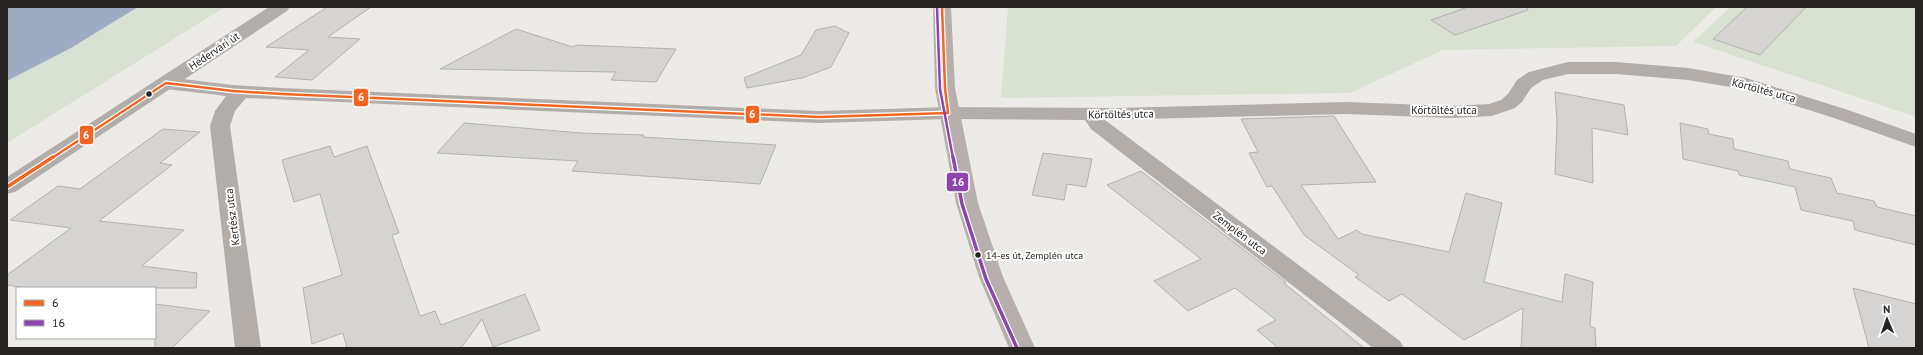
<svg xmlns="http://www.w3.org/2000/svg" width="1923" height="355" font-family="'PT Sans',sans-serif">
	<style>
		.green { fill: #d9e2d2 }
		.water { fill: #9fabc3 }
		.building { fill: #d6d4d3; stroke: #b2b1af }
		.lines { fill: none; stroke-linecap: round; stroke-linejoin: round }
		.minor { fill: #b3adaa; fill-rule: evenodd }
		.tertiary { fill: #b3adaa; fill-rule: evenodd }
		.primary { fill: #b6afac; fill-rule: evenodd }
		.bus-1-far1-casing { stroke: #fff; stroke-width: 5 }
		.bus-1-casing { stroke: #fff; stroke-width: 6 }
		.bus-2-far1-casing { stroke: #fff; stroke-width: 5 }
		.bus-2-casing { stroke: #fff; stroke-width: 6 }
		.bus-1-far1 { stroke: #f26522; stroke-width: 2.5 }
		.bus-1 { stroke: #f26522; stroke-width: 3.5 }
		.bus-2-far1 { stroke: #8e44ad; stroke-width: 2.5 }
		.bus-2 { stroke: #8e44ad; stroke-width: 3.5 }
		.bus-dot { fill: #252422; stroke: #fff; stroke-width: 1.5 }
		.labels { text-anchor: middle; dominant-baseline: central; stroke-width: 4; stroke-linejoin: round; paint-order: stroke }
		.bus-label { font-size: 10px; fill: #252422; stroke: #fff; text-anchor: start }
		.street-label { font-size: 11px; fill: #252422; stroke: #fff }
		.line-badge { stroke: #fff; stroke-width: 1.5 }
		.badge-label { font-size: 11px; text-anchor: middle; font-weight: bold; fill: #fff }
	</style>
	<rect width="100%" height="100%" fill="#edebe8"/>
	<g class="green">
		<polygon points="138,7 225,7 7,143 7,81 71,48"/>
		<polygon points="1008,7 1716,7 1676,46 1443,50 1350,93 1001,98"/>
		<polygon points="1730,7 1916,7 1916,117 1693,42"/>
	</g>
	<polygon class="water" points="7,7 138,7 71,48 7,81"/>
	<g class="building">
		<polygon points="327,7 371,7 328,37 360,39 312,80 275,77 309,50 266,47"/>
		<polygon points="1468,7 1527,7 1528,10 1455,35 1431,20"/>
		<polygon points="1747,7 1806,7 1760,55 1713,39"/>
		<polygon points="835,26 849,33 831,67 802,78 747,88 744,78 801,55 816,30"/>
		<polygon points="516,29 573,47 576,45 676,49 656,82 611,80 616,72 440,69"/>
		<polygon points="1555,92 1624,105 1628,135 1592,128 1593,183 1555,174 1557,121"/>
		<polygon points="1334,116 1376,182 1301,185 1338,239 1357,230 1362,234 1449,252 1466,193 1502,203 1484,282 1562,302 1565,274 1593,282 1590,326 1595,328 1596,348 1521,348 1523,308 1464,340 1402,294 1389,301 1355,277 1359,275 1304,235 1272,186 1267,187 1249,153 1258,152 1241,119"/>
		<polygon points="464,123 581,133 644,135 643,137 776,145 760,184 572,171 578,161 437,153"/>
		<polygon points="1680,123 1708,129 1709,134 1733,139 1734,149 1788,161 1790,169 1831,178 1837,193 1874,201 1877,207 1916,216 1916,245 1855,230 1853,221 1801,210 1795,187 1739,175 1738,171 1683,159"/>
		<polygon points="163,129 200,132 160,163 172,165 99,221 184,230 142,266 197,273 196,288 26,288 7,285 7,275 71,228 10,220 58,186 80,189"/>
		<polygon points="330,146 334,157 367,146 399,233 392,235 420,316 435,311 441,325 525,294 540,330 493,347 482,319 461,348 347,348 343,333 312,344 303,288 342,275 320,194 294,202 282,160"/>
		<polygon points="1043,153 1092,159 1086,187 1067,184 1064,200 1032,195"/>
		<polygon points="1141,171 1286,282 1284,283 1364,348 1278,348 1257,330 1276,320 1235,288 1188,311 1154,281 1201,259 1107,185"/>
		<polygon points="1853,288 1916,304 1916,348 1869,348"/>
		<polygon points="155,304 210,311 172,348 155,348"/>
	</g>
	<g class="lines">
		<polygon class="minor" points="1568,62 1616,62 1688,68 1746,78 1848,110 1916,134 1916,147 1834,118 1743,89 1688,80 1616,74 1568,74 1543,80 1531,88 1522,102 1515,108 1492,116 1452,118 1346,114 1105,120 1400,341 1404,348 1373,348 1091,129 1085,120 948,119 819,123 246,98 235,111 230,126 261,348 235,348 210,126 215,111 226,96 166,89 159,87 156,83 159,79 166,77 233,85 282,88 819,111 948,107 1116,108 1346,102 1452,106 1489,104 1501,100 1508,94 1517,80 1529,72"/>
		<polygon class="tertiary" points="269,7 290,7 287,11 15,192 7,194 7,177"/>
		<polygon class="primary" points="933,7 951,7 955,88 978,203 1003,277 1035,348 1009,348 979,277 956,203 935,88"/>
		<defs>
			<g id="bus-1-far1">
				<polyline points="942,7 945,88 948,113"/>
				<polyline points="166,83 233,91 282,94 819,117 948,113"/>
				<polyline points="52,158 166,83"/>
			</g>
			<polyline id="bus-1" points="7,187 53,157"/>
			<polyline id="bus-2-far1" points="937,7 940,89 953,158"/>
			<polyline id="bus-2" points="953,157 962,204 986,279 1017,348"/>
		</defs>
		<use href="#bus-1-far1" class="bus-1-far1-casing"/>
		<use href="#bus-1" class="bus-1-casing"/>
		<use href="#bus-2-far1" class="bus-2-far1-casing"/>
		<use href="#bus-2" class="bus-2-casing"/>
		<use href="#bus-1-far1" class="bus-1-far1"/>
		<use href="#bus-1" class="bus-1"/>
		<use href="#bus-2-far1" class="bus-2-far1"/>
		<use href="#bus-2" class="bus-2"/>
	</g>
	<g class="bus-dot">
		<circle cx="149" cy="94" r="3.5"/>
		<circle cx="978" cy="255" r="3.5"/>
	</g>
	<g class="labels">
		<g class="bus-label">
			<text x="986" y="255">14-es út, Zemplén utca</text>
		</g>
		<g class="street-label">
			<text transform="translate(214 51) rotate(-34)">Hédervári út</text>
			<text transform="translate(1764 90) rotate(15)">Körtöltés utca</text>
			<text x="1444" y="110">Körtöltés utca</text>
			<text transform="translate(1121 114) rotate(-1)">Körtöltés utca</text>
			<text transform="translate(232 217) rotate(-97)">Kertész utca</text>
			<text transform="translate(1240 233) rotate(37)">Zemplén utca</text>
		</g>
	</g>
	<g class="line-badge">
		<rect x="353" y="88" width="16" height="19" rx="4" fill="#f26522"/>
		<rect x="745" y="105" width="15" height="19" rx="4" fill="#f26522"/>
		<rect x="79" y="125" width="15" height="20" rx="4" fill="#f26522"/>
		<rect x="946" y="172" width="23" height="20" rx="4" fill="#8e44ad"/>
	</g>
	<g class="badge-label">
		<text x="361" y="101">6</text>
		<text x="752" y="118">6</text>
		<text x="86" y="139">6</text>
		<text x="958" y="186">16</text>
	</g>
	<rect width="1923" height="355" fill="none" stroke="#252422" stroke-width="16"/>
	<rect x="16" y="287" width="140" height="52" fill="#ffffff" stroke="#a8a7a7"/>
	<rect x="24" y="300" width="20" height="6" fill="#f26522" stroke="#a8a7a7"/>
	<text x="52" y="307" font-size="12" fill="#252422">6</text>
	<rect x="24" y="320" width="20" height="6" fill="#8e44ad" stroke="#a8a7a7"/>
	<text x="52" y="327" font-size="12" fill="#252422">16</text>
	<g transform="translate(1887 319) rotate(358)" stroke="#ffffff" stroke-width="3" paint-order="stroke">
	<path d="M0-3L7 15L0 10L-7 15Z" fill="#252422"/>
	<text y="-6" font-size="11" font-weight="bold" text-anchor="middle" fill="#252422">N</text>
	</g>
</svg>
